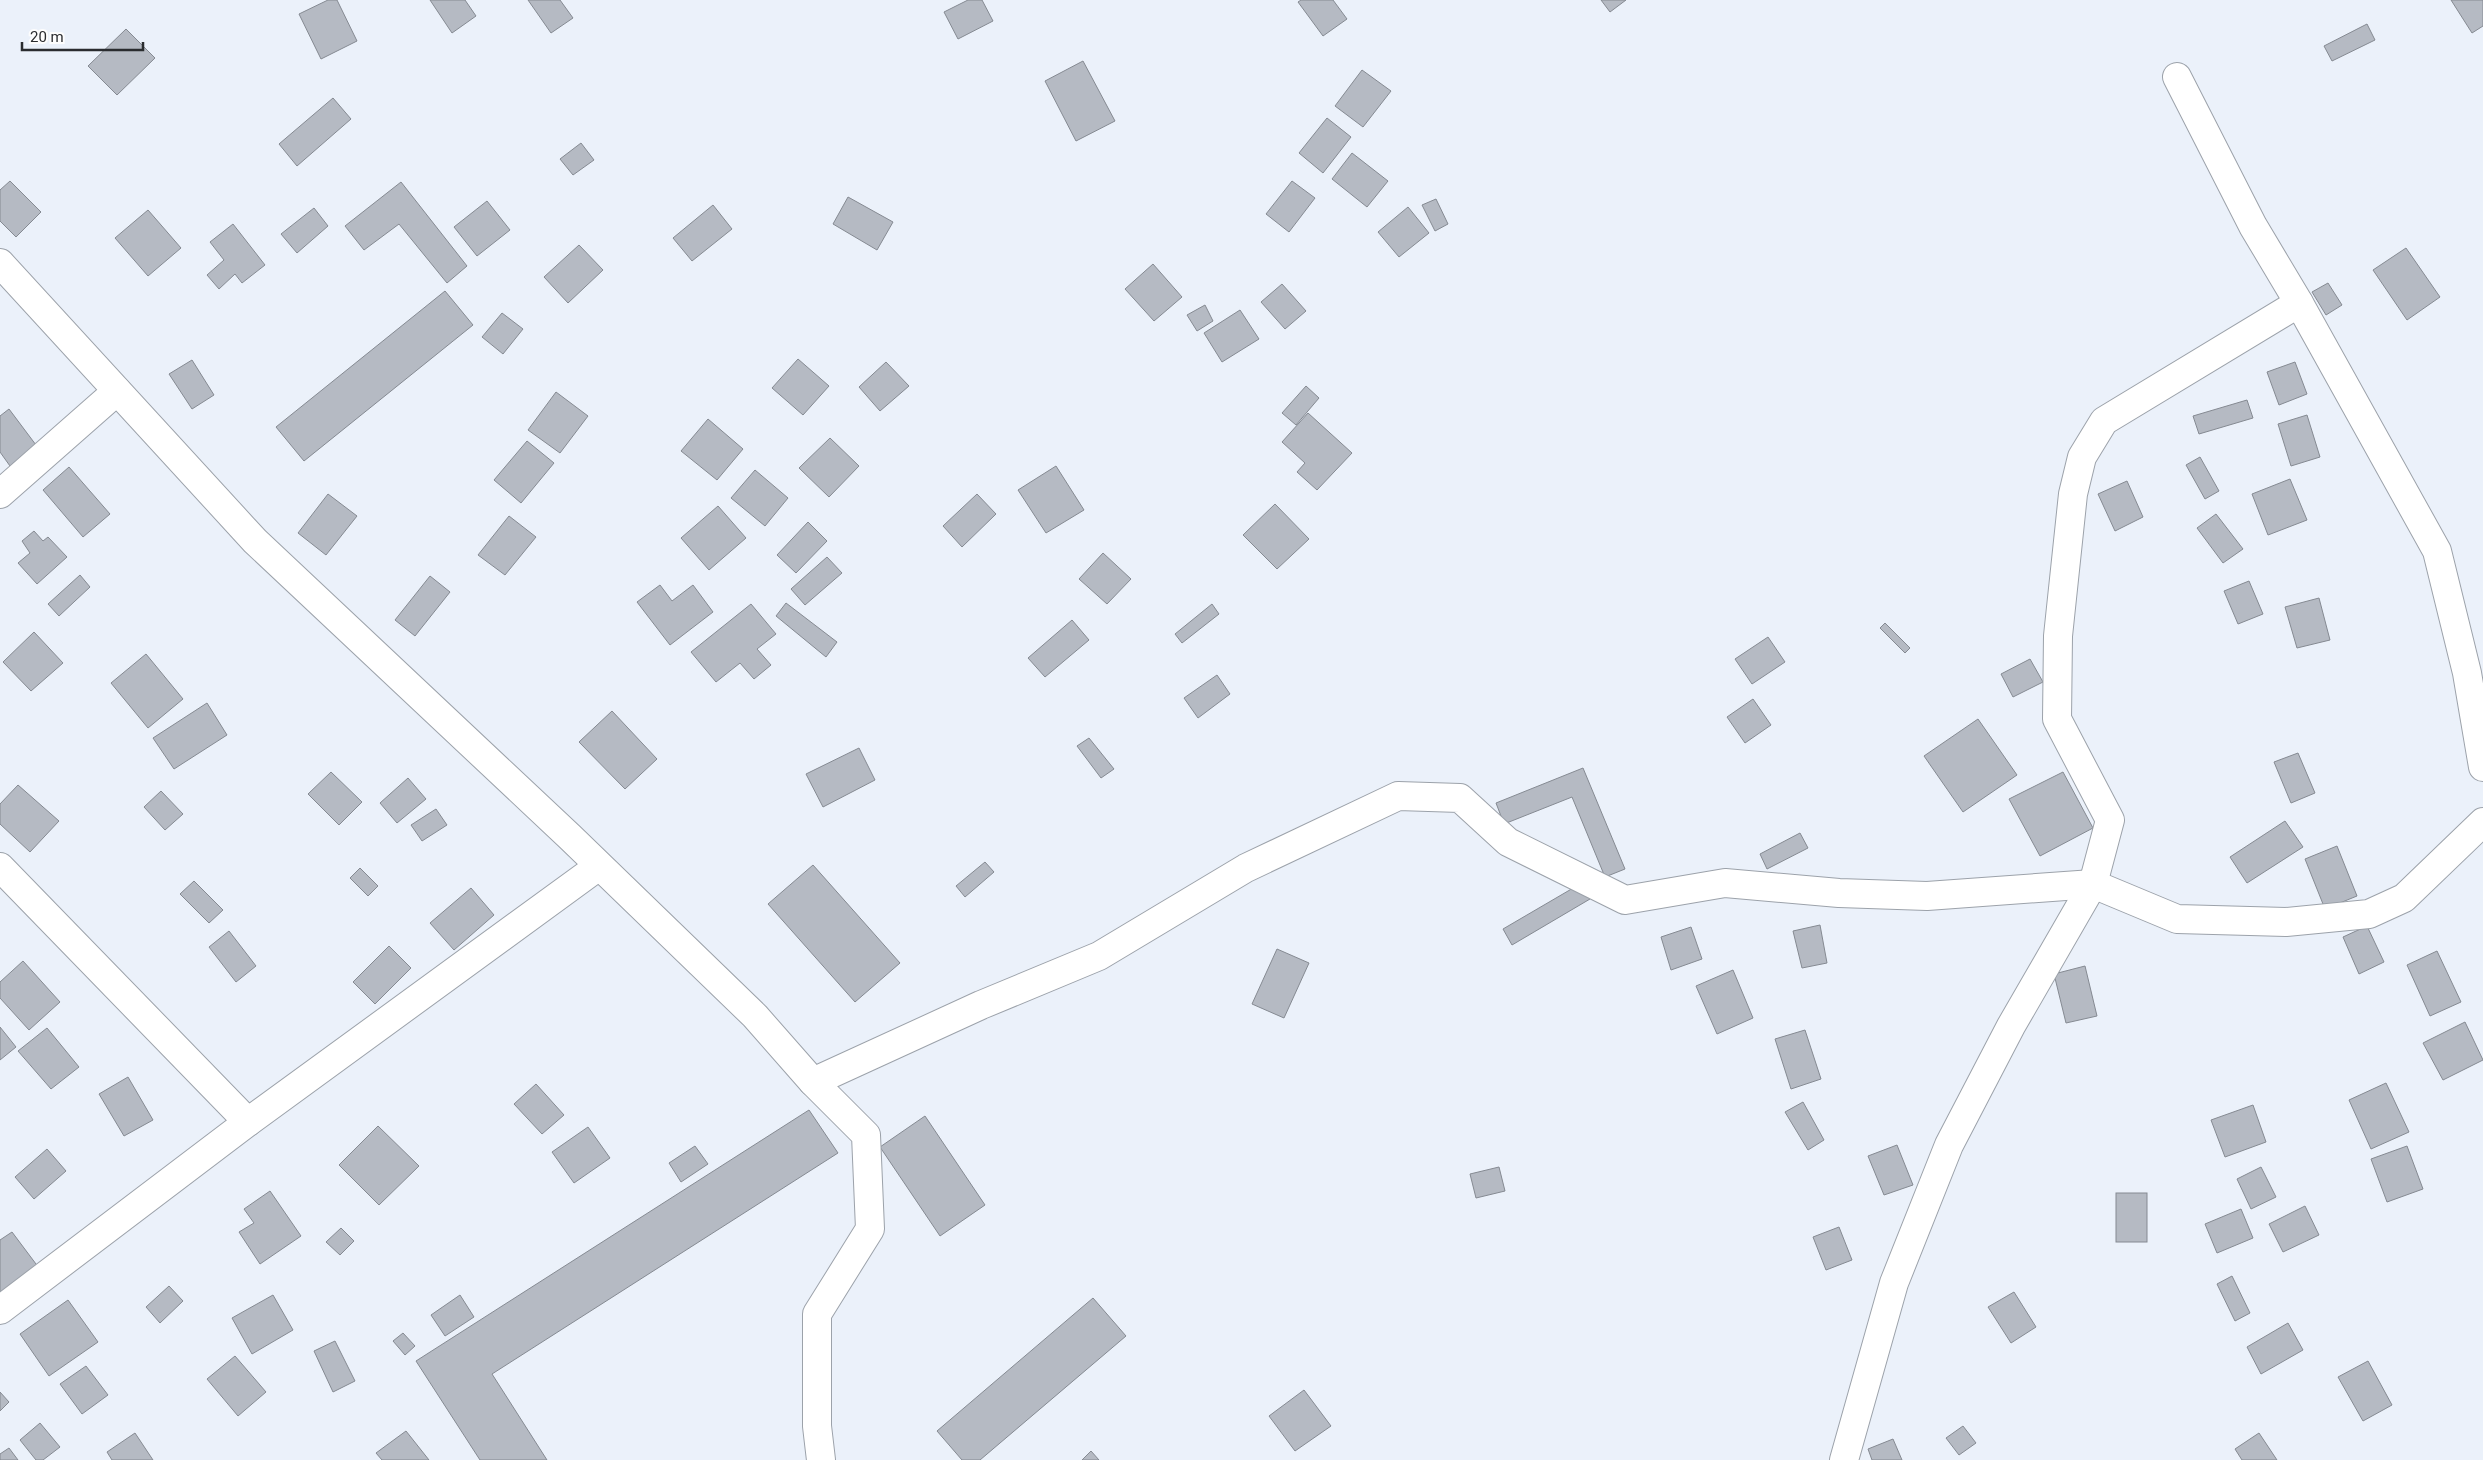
<svg xmlns="http://www.w3.org/2000/svg" width="2483" height="1460" font-family="Roboto,sans-serif">
	<style>
		.building { fill: #b5bac3; stroke: #858a92 }
		.lines { fill: none; stroke-linecap: round; stroke-linejoin: round }
		.street-casing { stroke: #9ca2aa; stroke-width: 30 }
		.street { stroke: #fff; stroke-width: 28 }
	</style>
	<rect width="100%" height="100%" fill="#ebf1fa"/>
	<g class="building">
		<polygon points="328,0 337,0 357,41 321,59 299,14"/>
		<polygon points="430,0 465,0 476,16 452,33"/>
		<polygon points="528,0 560,0 573,18 551,33"/>
		<polygon points="968,0 982,0 993,21 958,39 944,12"/>
		<polygon points="1301,0 1333,0 1347,19 1323,36 1298,2"/>
		<polygon points="1601,0 1626,0 1610,12"/>
		<polygon points="2451,0 2483,0 2483,26 2472,33"/>
		<polygon points="2367,24 2375,40 2332,61 2324,46"/>
		<polygon points="126,29 155,58 117,95 88,66"/>
		<polygon points="1083,61 1115,121 1076,141 1045,81"/>
		<polygon points="1362,70 1391,91 1363,127 1335,106"/>
		<polygon points="333,98 351,119 297,166 279,144"/>
		<polygon points="1327,118 1351,137 1323,173 1299,153"/>
		<polygon points="581,143 594,160 573,175 560,159"/>
		<polygon points="1352,153 1388,181 1367,207 1332,179"/>
		<polygon points="10,181 41,212 16,237 0,221 0,190"/>
		<polygon points="1292,181 1315,198 1289,232 1266,214"/>
		<polygon points="401,182 467,266 447,283 399,224 364,250 345,226"/>
		<polygon points="848,197 893,222 877,250 833,224"/>
		<polygon points="1436,199 1448,224 1435,231 1422,205"/>
		<polygon points="487,201 510,230 477,256 454,227"/>
		<polygon points="713,205 732,229 692,261 673,238"/>
		<polygon points="1408,207 1429,233 1399,257 1378,232"/>
		<polygon points="314,208 328,226 297,253 281,234"/>
		<polygon points="148,210 181,248 148,276 115,238"/>
		<polygon points="233,224 265,265 242,283 235,274 219,289 207,275 224,260 210,242"/>
		<polygon points="579,245 603,270 568,303 544,277"/>
		<polygon points="2406,248 2440,297 2407,320 2373,270"/>
		<polygon points="1153,264 1182,297 1154,321 1125,289"/>
		<polygon points="2328,283 2342,305 2326,315 2312,292"/>
		<polygon points="1282,284 1306,311 1285,329 1261,302"/>
		<polygon points="445,291 473,325 304,461 276,427"/>
		<polygon points="1205,305 1213,321 1197,331 1187,315"/>
		<polygon points="1240,310 1259,339 1222,362 1204,333"/>
		<polygon points="502,313 523,329 503,354 482,337"/>
		<polygon points="798,359 829,386 803,415 772,388"/>
		<polygon points="192,360 214,395 192,409 169,374"/>
		<polygon points="886,362 909,386 880,411 859,387"/>
		<polygon points="2295,362 2307,394 2279,405 2267,372"/>
		<polygon points="1306,386 1319,398 1296,425 1282,413"/>
		<polygon points="556,392 588,416 560,453 528,430"/>
		<polygon points="2247,400 2253,418 2199,434 2193,416"/>
		<polygon points="9,409 36,445 10,466 0,452 0,416"/>
		<polygon points="1308,413 1352,453 1317,490 1297,472 1305,463 1282,442"/>
		<polygon points="2307,415 2320,457 2291,466 2278,424"/>
		<polygon points="708,419 743,449 717,480 681,451"/>
		<polygon points="830,438 859,466 829,497 799,468"/>
		<polygon points="527,441 554,463 521,503 494,480"/>
		<polygon points="2200,457 2219,491 2205,499 2186,465"/>
		<polygon points="1056,466 1084,510 1046,533 1018,490"/>
		<polygon points="69,467 110,514 83,537 43,490"/>
		<polygon points="755,470 788,498 765,526 731,498"/>
		<polygon points="2290,479 2307,520 2268,535 2252,494"/>
		<polygon points="2127,481 2143,517 2115,531 2098,494"/>
		<polygon points="328,494 357,516 326,555 298,533"/>
		<polygon points="977,494 996,514 962,547 943,526"/>
		<polygon points="1275,504 1309,539 1277,569 1243,535"/>
		<polygon points="718,506 746,538 709,570 681,538"/>
		<polygon points="2216,514 2243,549 2223,563 2197,528"/>
		<polygon points="509,516 536,537 505,575 478,555"/>
		<polygon points="808,522 827,541 796,573 777,555"/>
		<polygon points="34,531 43,541 48,537 67,557 37,584 18,563 30,553 22,541"/>
		<polygon points="1103,553 1131,579 1107,604 1079,579"/>
		<polygon points="827,557 842,573 805,605 791,589"/>
		<polygon points="80,575 90,587 59,616 48,604"/>
		<polygon points="430,576 450,592 415,636 395,620"/>
		<polygon points="2249,581 2263,614 2238,624 2224,591"/>
		<polygon points="660,585 672,601 693,585 713,612 670,645 637,602"/>
		<polygon points="2319,598 2330,640 2297,648 2285,607"/>
		<polygon points="786,603 837,642 826,657 776,616"/>
		<polygon points="751,604 776,634 757,649 771,665 754,679 740,663 716,682 691,652"/>
		<polygon points="1212,604 1219,614 1182,643 1175,634"/>
		<polygon points="1072,620 1089,640 1045,677 1028,658"/>
		<polygon points="1885,623 1910,648 1905,653 1880,628"/>
		<polygon points="34,632 63,663 31,691 3,662"/>
		<polygon points="1768,637 1785,662 1752,684 1735,659"/>
		<polygon points="146,654 183,699 148,728 111,683"/>
		<polygon points="2030,659 2043,682 2013,697 2001,674"/>
		<polygon points="1217,675 1230,694 1198,718 1184,698"/>
		<polygon points="1753,699 1771,725 1745,743 1727,717"/>
		<polygon points="207,703 227,735 174,769 153,738"/>
		<polygon points="612,711 657,759 625,789 579,742"/>
		<polygon points="1978,719 2017,775 1963,812 1924,756"/>
		<polygon points="1089,738 1114,769 1101,778 1077,746"/>
		<polygon points="859,748 875,780 823,807 806,774"/>
		<polygon points="2298,753 2315,793 2291,803 2274,762"/>
		<polygon points="1583,768 1625,869 1605,877 1572,797 1504,824 1496,803"/>
		<polygon points="331,772 362,802 339,825 308,794"/>
		<polygon points="2063,772 2093,828 2040,856 2009,799"/>
		<polygon points="408,778 426,799 397,823 380,803"/>
		<polygon points="18,785 59,821 30,852 0,824 0,804"/>
		<polygon points="161,791 183,814 165,830 144,807"/>
		<polygon points="436,809 447,825 422,841 411,825"/>
		<polygon points="2285,821 2303,847 2247,883 2230,857"/>
		<polygon points="1800,833 1808,848 1767,869 1760,854"/>
		<polygon points="2337,846 2357,896 2325,909 2305,859"/>
		<polygon points="985,862 994,872 965,897 956,886"/>
		<polygon points="813,865 900,963 855,1002 768,904"/>
		<polygon points="360,868 378,886 368,896 350,878"/>
		<polygon points="194,881 223,910 209,923 180,894"/>
		<polygon points="1580,884 1590,899 1512,945 1503,929"/>
		<polygon points="471,888 494,915 454,950 430,923"/>
		<polygon points="1820,925 1827,963 1802,968 1793,931"/>
		<polygon points="2367,926 2384,962 2359,974 2343,937"/>
		<polygon points="1691,927 1702,959 1671,970 1661,937"/>
		<polygon points="229,931 256,966 236,982 209,947"/>
		<polygon points="389,946 411,968 375,1004 353,982"/>
		<polygon points="1277,949 1309,963 1284,1018 1252,1004"/>
		<polygon points="2437,951 2461,1002 2430,1016 2407,965"/>
		<polygon points="23,961 60,1002 29,1030 0,998 0,982"/>
		<polygon points="2085,966 2097,1016 2066,1023 2054,974"/>
		<polygon points="1733,970 1753,1018 1717,1034 1696,986"/>
		<polygon points="2465,1022 2483,1060 2443,1080 2423,1043"/>
		<polygon points="0,1027 16,1047 0,1060"/>
		<polygon points="47,1028 79,1067 51,1089 18,1051"/>
		<polygon points="1805,1030 1821,1079 1791,1089 1775,1039"/>
		<polygon points="128,1077 153,1120 124,1136 99,1094"/>
		<polygon points="2386,1083 2409,1132 2371,1149 2349,1100"/>
		<polygon points="536,1084 564,1115 542,1134 514,1104"/>
		<polygon points="1803,1102 1824,1140 1808,1150 1785,1112"/>
		<polygon points="2253,1105 2266,1142 2225,1157 2211,1120"/>
		<polygon points="809,1110 838,1153 492,1374 547,1460 480,1460 416,1361"/>
		<polygon points="925,1116 985,1205 940,1236 880,1147"/>
		<polygon points="378,1126 419,1166 379,1205 339,1165"/>
		<polygon points="588,1127 610,1158 574,1183 552,1152"/>
		<polygon points="1897,1145 1913,1185 1884,1195 1868,1156"/>
		<polygon points="695,1146 708,1164 681,1182 669,1163"/>
		<polygon points="2407,1146 2423,1189 2387,1202 2371,1159"/>
		<polygon points="47,1149 66,1171 34,1199 15,1177"/>
		<polygon points="1499,1167 1505,1191 1476,1198 1470,1174"/>
		<polygon points="2261,1167 2276,1197 2251,1209 2237,1179"/>
		<polygon points="270,1191 301,1236 260,1264 239,1232 254,1223 244,1209"/>
		<rect x="2116" y="1193" width="31" height="49"/>
		<polygon points="2305,1206 2319,1235 2283,1252 2269,1224"/>
		<polygon points="2241,1209 2253,1238 2217,1253 2205,1224"/>
		<polygon points="1839,1227 1852,1260 1826,1270 1813,1237"/>
		<polygon points="341,1228 354,1241 340,1255 326,1242"/>
		<polygon points="12,1232 39,1268 0,1297 0,1240"/>
		<polygon points="2232,1276 2250,1313 2235,1321 2217,1284"/>
		<polygon points="169,1286 183,1301 160,1323 146,1307"/>
		<polygon points="2014,1292 2036,1327 2011,1343 1988,1307"/>
		<polygon points="273,1295 293,1330 252,1354 232,1318"/>
		<polygon points="460,1295 474,1317 445,1336 431,1315"/>
		<polygon points="1093,1298 1126,1336 980,1460 962,1460 937,1431"/>
		<polygon points="68,1300 98,1342 49,1376 20,1334"/>
		<polygon points="2288,1323 2303,1350 2261,1374 2247,1347"/>
		<polygon points="403,1333 415,1346 405,1355 393,1341"/>
		<polygon points="335,1341 355,1381 333,1392 314,1351"/>
		<polygon points="235,1356 266,1392 238,1416 207,1379"/>
		<polygon points="2368,1361 2392,1405 2363,1421 2338,1377"/>
		<polygon points="86,1366 108,1395 82,1414 60,1384"/>
		<polygon points="1304,1390 1331,1426 1295,1451 1269,1416"/>
		<polygon points="0,1392 9,1402 0,1411"/>
		<polygon points="40,1423 60,1447 43,1460 36,1460 20,1440"/>
		<polygon points="1963,1426 1976,1443 1959,1455 1946,1438"/>
		<polygon points="406,1431 429,1460 382,1460 376,1453"/>
		<polygon points="135,1433 153,1460 112,1460 107,1452"/>
		<polygon points="2259,1433 2277,1460 2242,1460 2235,1449"/>
		<polygon points="1893,1439 1902,1460 1872,1460 1868,1449"/>
		<polygon points="9,1448 18,1460 0,1460 0,1454"/>
		<polygon points="1091,1451 1099,1460 1082,1460"/>
	</g>
	<g class="lines">
		<defs>
			<g id="street">
				<polyline points="2177,77 2253,226 2299,303 2437,551 2467,673 2483,767"/>
				<polyline points="0,263 255,541 570,837 755,1016 813,1082 866,1135 870,1229 817,1314 817,1426 821,1460"/>
				<polyline points="0,494 117,391"/>
				<polyline points="0,867 248,1122"/>
				<polyline points="813,1082 981,1005 1099,956 1246,868 1398,796 1460,798 1508,842 1625,900 1725,883 1839,893 1927,896 2093,884 2177,919 2286,922 2369,914 2404,898 2483,822"/>
				<polyline points="0,1310 248,1122 599,866"/>
				<polyline points="1844,1460 1894,1283 1949,1145 2011,1026 2093,884 2110,820 2057,719 2058,636 2073,494 2082,457 2104,421 2299,303"/>
			</g>
		</defs>
		<use href="#street" class="street-casing"/>
		<use href="#street" class="street"/>
	</g>
	<path d="M22 42v8h121v-8" fill="none" stroke="#2a2c2f" stroke-width="2.5"/>
	<text x="30" y="42" font-size="15" fill="#2a2c2f" stroke="#fdfdfd" stroke-width="4" paint-order="stroke">20 m</text>
</svg>
